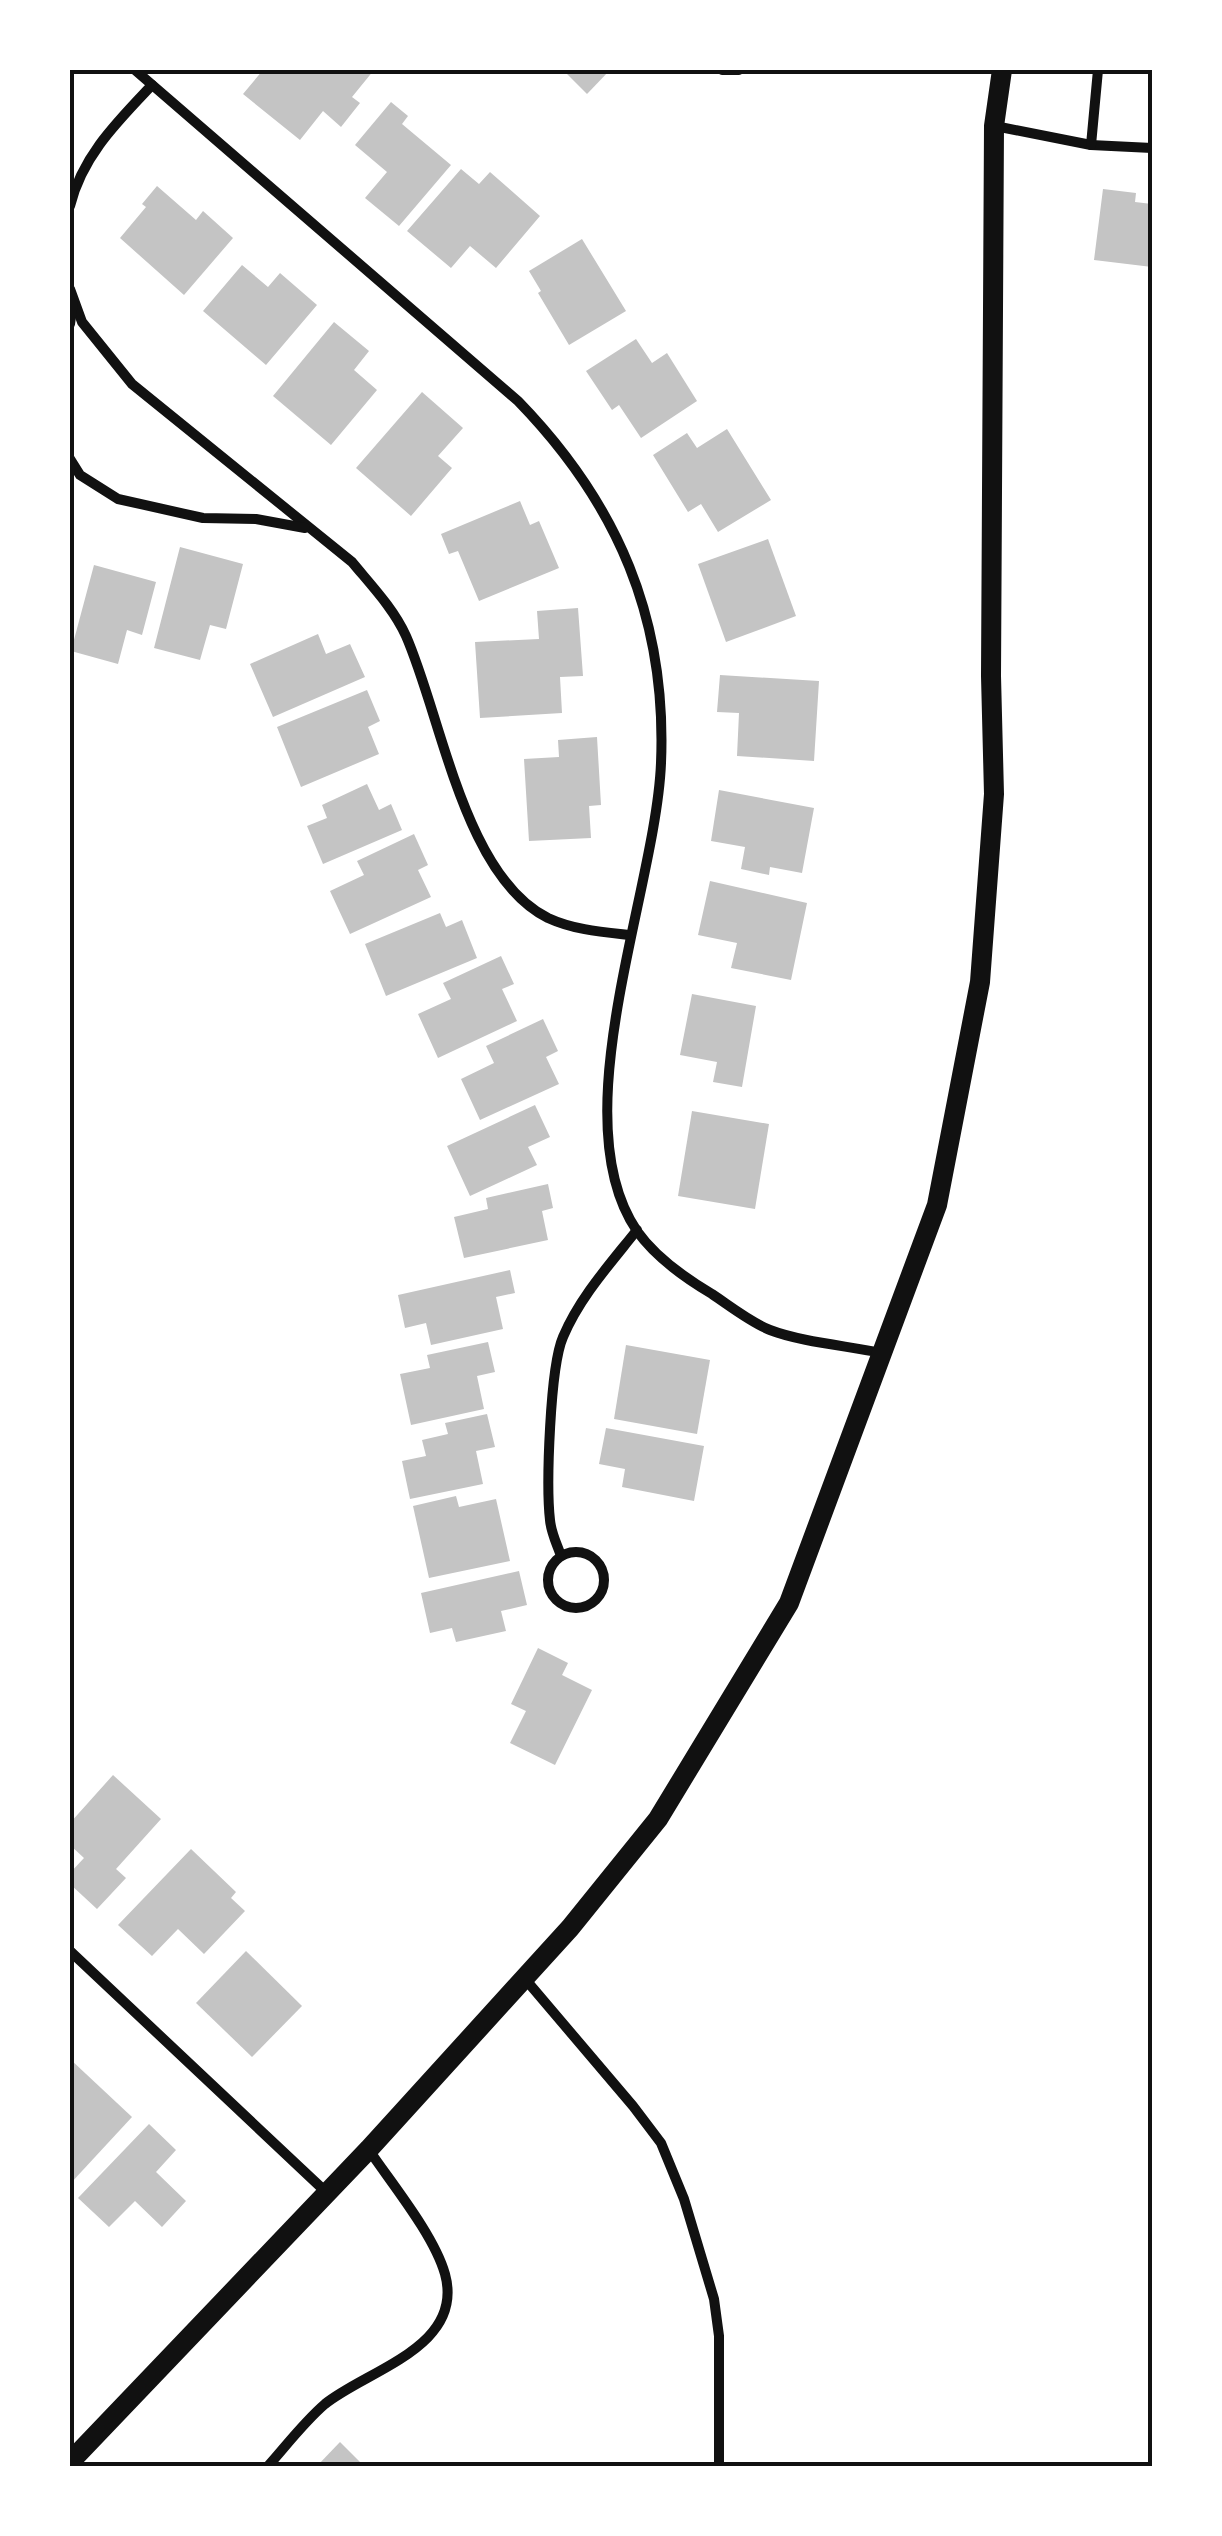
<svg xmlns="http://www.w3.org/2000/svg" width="1222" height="2536" font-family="'Sofia Sans Condensed',sans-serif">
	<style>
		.building { fill: #c4c4c4 }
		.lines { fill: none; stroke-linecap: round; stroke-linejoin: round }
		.minor { stroke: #111; stroke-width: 10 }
		.secondary { stroke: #111; stroke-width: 20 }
		.neatline { fill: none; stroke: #111; stroke-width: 4 }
	</style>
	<rect width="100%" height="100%" fill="#fff"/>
	<g class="building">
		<polygon points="263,70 374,70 352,97 360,103 341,127 323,111 300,140 243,94"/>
		<polygon points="563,70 610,70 587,94"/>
		<polygon points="391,102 408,116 402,124 451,165 399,226 365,198 387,172 355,145"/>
		<polygon points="461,169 479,184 490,172 540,216 496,268 470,246 451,268 407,231"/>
		<polygon points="157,186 196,220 203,211 233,238 184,295 120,238 146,207 142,204"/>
		<polygon points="1103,189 1136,193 1135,202 1152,204 1152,267 1094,260"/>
		<polygon points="582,239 626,311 569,345 538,293 541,291 529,271"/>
		<polygon points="242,265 268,287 280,273 317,305 266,365 203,311"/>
		<polygon points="334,322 369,351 354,370 377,390 331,445 273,396"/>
		<polygon points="636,339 652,363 667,353 697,401 641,438 619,405 612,410 586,371"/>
		<polygon points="422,392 463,428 438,456 452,468 411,516 356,468"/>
		<polygon points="727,429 771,500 718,532 701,504 688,512 653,455 687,433 697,448"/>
		<polygon points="520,501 530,525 539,521 559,568 479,601 458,551 449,554 441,534"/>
		<polygon points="768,539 796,616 726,642 698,564"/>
		<polygon points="180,547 243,564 226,629 210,625 200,660 154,648"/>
		<polygon points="94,565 156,582 142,635 127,630 118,664 71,651"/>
		<polygon points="578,608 583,676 560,677 562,713 480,718 475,642 539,639 537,611"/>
		<polygon points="318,634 326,654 350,644 365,677 273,717 250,664"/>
		<polygon points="720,675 819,681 814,761 737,756 739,713 717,712"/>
		<polygon points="367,690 380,721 368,727 379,754 301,787 277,727"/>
		<polygon points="597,737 601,805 589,806 591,838 529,841 524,759 559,757 558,740"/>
		<polygon points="367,784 379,810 391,804 402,830 323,864 307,826 327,818 322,805"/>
		<polygon points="719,790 814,808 802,873 770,867 769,875 741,869 745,847 711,841"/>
		<polygon points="414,834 428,865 418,870 431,897 350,934 330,891 364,875 357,861"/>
		<polygon points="710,881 807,903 791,980 731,968 737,943 698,935"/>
		<polygon points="440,913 446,927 462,920 477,958 386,996 365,944"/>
		<polygon points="501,956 514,984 502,989 517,1021 438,1058 418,1014 451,999 443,983"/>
		<polygon points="692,994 756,1006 742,1087 713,1082 717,1062 680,1055"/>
		<polygon points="543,1019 558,1051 546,1057 559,1084 480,1120 461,1079 494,1063 486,1046"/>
		<polygon points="535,1105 550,1137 528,1147 537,1165 470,1196 447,1146"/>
		<polygon points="692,1111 769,1124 755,1209 678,1196"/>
		<polygon points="548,1184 553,1208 542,1211 548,1240 464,1258 454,1217 488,1209 486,1198"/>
		<polygon points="510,1270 515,1293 496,1297 503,1329 431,1345 426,1323 405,1328 398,1295"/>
		<polygon points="488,1342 495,1372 477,1376 484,1409 411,1425 400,1374 430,1368 427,1355"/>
		<polygon points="626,1345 710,1360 697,1434 614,1419"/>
		<polygon points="487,1414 495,1447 476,1451 483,1484 410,1499 402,1461 426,1456 422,1440 448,1434 445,1423"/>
		<polygon points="606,1428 704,1446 694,1501 622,1487 625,1469 599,1464"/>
		<polygon points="456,1496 459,1507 496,1499 510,1561 429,1578 413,1506"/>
		<polygon points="519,1571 527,1605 501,1611 506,1631 456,1642 452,1628 430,1633 421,1593"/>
		<polygon points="538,1648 568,1663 562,1675 592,1690 555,1765 510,1743 526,1711 511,1704"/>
		<polygon points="113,1775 161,1819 116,1869 126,1878 97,1909 70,1884 70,1873 84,1858 70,1845 70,1823"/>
		<polygon points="191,1849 236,1892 231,1898 245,1911 204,1954 178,1929 152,1956 118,1925"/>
		<polygon points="246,1951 302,2006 252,2057 196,2003"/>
		<polygon points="70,2059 132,2117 70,2184"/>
		<polygon points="149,2124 176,2150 156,2172 186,2201 162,2227 135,2201 109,2227 78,2198"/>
		<polygon points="340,2442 364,2466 317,2466"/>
	</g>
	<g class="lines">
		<g class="minor">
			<path d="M135,70L518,401C618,504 667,619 661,763C656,890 560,1119 637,1231C656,1258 685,1278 712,1294C730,1306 750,1322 770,1330C801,1342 849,1346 882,1353"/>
			<polyline points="722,70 739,70"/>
			<polyline points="995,126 1091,145 1152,148"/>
			<polyline points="1091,145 1098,70"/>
			<path d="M70,206C82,156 118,121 152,85"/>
			<path d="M70,289L82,322L132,384L352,562C371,585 394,609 406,636C442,718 464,876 548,918C574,930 602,932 630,935"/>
			<polyline points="70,324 73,303"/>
			<polyline points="70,459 80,475 118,499 203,518 256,519 305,528"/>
			<circle cx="576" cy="1580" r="28"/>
			<path d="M561,1556C557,1544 551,1533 550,1520C546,1485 550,1367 563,1337C580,1297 610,1264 637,1230"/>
			<polyline points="70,1951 327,2193"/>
			<polyline points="526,1980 633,2106 661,2143 684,2199 714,2299 719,2336 719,2466"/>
			<path d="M268,2466C286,2446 304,2422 325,2404C367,2370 465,2347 445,2274C434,2235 392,2184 369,2150"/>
		</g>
		<polyline class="secondary" points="70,2462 369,2149 570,1928 658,1819 789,1603 937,1205 980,982 994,794 991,676 994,126 1002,70"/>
	</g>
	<rect width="1222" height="2536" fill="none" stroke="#ffffff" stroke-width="145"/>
	<rect x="72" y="72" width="1078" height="2392" class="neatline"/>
</svg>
